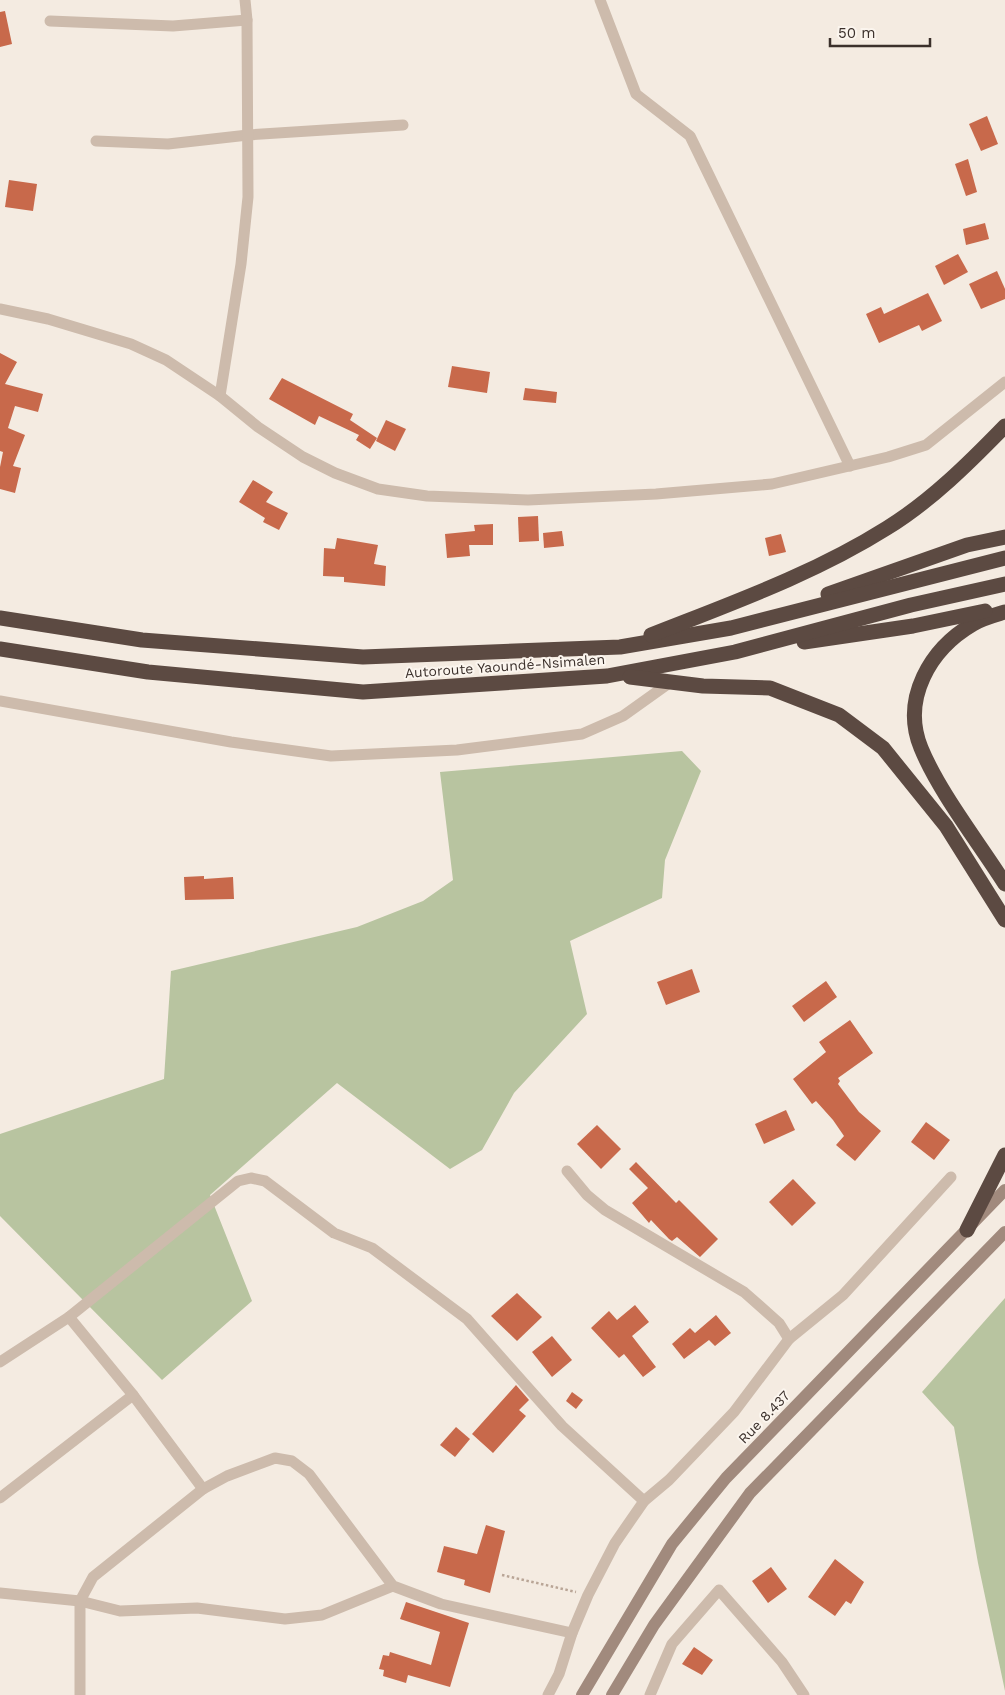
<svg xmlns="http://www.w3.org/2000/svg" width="1005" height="1695" font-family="'Work Sans',sans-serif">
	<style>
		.green { fill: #b8c4a0 }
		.building { fill: #c8694b }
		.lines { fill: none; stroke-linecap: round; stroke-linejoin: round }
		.path { stroke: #b9a596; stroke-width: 2.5; stroke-dasharray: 2.5 2.5; stroke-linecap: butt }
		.street { stroke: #cdbbac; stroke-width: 11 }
		.secondary { stroke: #a18a7d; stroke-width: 12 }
		.highway { stroke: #5c4a42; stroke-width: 15 }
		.labels { text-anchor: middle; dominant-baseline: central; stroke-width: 4; stroke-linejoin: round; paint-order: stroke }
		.street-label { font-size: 14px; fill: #3b302b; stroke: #fbf5ee }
	</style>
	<rect width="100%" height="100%" fill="#f4ebe1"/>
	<g class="green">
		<polygon points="682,751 701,771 665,860 662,898 570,941 587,1014 514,1093 482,1150 450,1169 337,1083 210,1195 252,1301 162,1380 0,1216 0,1134 164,1079 171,971 357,927 423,901 453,880 440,772"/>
		<polygon points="1005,1298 1005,1691 978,1563 954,1427 922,1392"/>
	</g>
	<g class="building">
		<polygon points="5,11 12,44 0,47 0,12"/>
		<polygon points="987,116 998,144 981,151 969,124"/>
		<polygon points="968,159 977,192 966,196 955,164"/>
		<polygon points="9,180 37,184 33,211 5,207"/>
		<polygon points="985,223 989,239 966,245 963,229"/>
		<polygon points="958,254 968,272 944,285 935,266"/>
		<polygon points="997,271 1005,289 1005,299 981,309 969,284"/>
		<polygon points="928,293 942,321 922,331 919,325 879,343 866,314 881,307 884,314"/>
		<polygon points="0,353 17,362 5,384 43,394 38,412 15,406 8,428 25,435 13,466 21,468 15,493 0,489 0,467 3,452 0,451"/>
		<polygon points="452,366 490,372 487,393 448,387"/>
		<polygon points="282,378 353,414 350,420 377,438 370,449 356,440 359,435 319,416 315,425 269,399"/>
		<polygon points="525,388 557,392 556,403 523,400"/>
		<polygon points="386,420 406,429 395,451 376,441"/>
		<polygon points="253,480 273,492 266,502 288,513 279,530 263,522 265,518 239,502"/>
		<polygon points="538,516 539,541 519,542 518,517"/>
		<polygon points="493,524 493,545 469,545 470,556 447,558 445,534 475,531 474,525"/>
		<polygon points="562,531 564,546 544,548 543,533"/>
		<polygon points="781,534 786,552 769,556 765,538"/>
		<polygon points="337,538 378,545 374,564 386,566 385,586 344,582 344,577 323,576 324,548 335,549"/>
		<polygon points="204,876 204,879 233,877 234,899 185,900 184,877"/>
		<polygon points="692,969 700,992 666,1005 657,982"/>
		<polygon points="826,981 837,997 804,1022 792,1006"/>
		<polygon points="850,1020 873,1053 838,1078 840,1081 838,1084 859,1112 881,1131 855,1161 836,1145 844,1136 833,1120 816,1101 812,1104 793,1079 826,1052 819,1042"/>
		<polygon points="786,1110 795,1130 764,1144 755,1124"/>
		<polygon points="926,1122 950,1140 934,1160 911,1142"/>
		<polygon points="597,1125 621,1149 601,1169 577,1144"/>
		<polygon points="636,1162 676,1203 679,1200 718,1239 700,1257 677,1237 672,1241 669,1239 651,1220 649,1223 632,1203 648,1188 629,1169"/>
		<polygon points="793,1179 816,1203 792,1226 769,1202"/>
		<polygon points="517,1293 542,1317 517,1341 491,1316"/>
		<polygon points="635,1305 649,1322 632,1336 656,1367 643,1377 624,1354 619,1358 591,1328 609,1311 617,1320"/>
		<polygon points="716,1315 731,1333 715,1346 709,1340 684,1359 672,1344 690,1328 695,1333"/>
		<polygon points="552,1336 572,1360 552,1377 532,1352"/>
		<polygon points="516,1385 529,1400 519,1410 526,1416 493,1453 472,1434"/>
		<polygon points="572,1392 583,1400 576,1409 566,1401"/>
		<polygon points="456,1427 470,1439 455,1457 440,1445"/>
		<polygon points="486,1525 505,1531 490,1593 464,1585 465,1580 437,1572 444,1546 477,1554"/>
		<polygon points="835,1559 864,1582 851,1604 846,1601 835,1616 808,1597"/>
		<polygon points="771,1567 787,1589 768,1603 752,1581"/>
		<polygon points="406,1602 469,1623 450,1687 408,1675 406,1683 383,1676 384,1670 379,1669 383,1655 389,1656 390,1652 431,1665 440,1632 400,1619"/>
		<polygon points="694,1647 713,1660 702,1675 682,1664"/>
	</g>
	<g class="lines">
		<polyline class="path" points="502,1575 576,1592"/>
		<g class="street">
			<polyline points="600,0 636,94 690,136 850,466"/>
			<polyline points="50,21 173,26 247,20"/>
			<polyline points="96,141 168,144 248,135 403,125"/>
			<polyline points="0,309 48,319 131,344 166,360 220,396 258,427 303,457 335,473 378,489 427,496 528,500 656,494 772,484 888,457 926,445 1005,382"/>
			<polyline points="220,396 241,264 248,197 247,20 245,0"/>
			<polyline points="0,701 231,742 331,756 457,750 582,734 623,716 672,681"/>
			<polyline points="567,1171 587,1195 605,1210 744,1292 779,1323 789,1339"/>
			<polyline points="69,1317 133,1395 203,1489"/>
			<polyline points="0,1362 69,1317 238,1181 251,1178 265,1181 334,1233 372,1248 467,1319 562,1426 644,1501"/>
			<polyline points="0,1498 133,1395"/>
			<polyline points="0,1593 80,1601 120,1611 197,1608 285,1619 322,1615 393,1586"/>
			<polyline points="80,1695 80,1601 93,1577 203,1489 227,1476 275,1458 292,1461 309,1474 393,1586 441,1604 572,1633"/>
			<polyline points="548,1695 559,1674 572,1633 588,1595 615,1543 644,1501 669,1480 734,1412 789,1339 843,1295 951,1177"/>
			<polyline points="650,1695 672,1644 719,1590 782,1662 804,1695"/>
		</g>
		<g class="secondary">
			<polyline points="582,1695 672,1544 726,1478 1005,1190"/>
			<polyline points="612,1695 654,1625 750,1493 1005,1232"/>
		</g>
		<g class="highway">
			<polyline points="828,594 967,545 1005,537"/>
			<path d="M1005,612C995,615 983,618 973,624C930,649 901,699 921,748C939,792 979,843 1005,884"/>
			<polyline points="0,618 142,640 363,657 620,647 731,628 1005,558"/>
			<path d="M651,635C732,603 814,574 887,528C931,501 970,462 1005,426"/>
			<polyline points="804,642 913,626 985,611"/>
			<polyline points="0,649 148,672 363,692 607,676 735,652 911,605 1005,584"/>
			<polyline points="630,677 703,686 770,688 839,715 883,748 946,826 1005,920"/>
			<polyline points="967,1230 1005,1155"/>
		</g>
	</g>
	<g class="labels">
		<g class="street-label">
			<text transform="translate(505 666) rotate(-4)">Autoroute Yaoundé-Nsimalen</text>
			<text transform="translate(764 1417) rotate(-46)">Rue 8.437</text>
		</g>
	</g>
	<path d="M830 38v8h100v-8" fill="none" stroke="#3b302b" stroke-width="2.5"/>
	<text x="838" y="38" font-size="15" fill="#3b302b" stroke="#fbf5ee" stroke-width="4" paint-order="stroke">50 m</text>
</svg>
